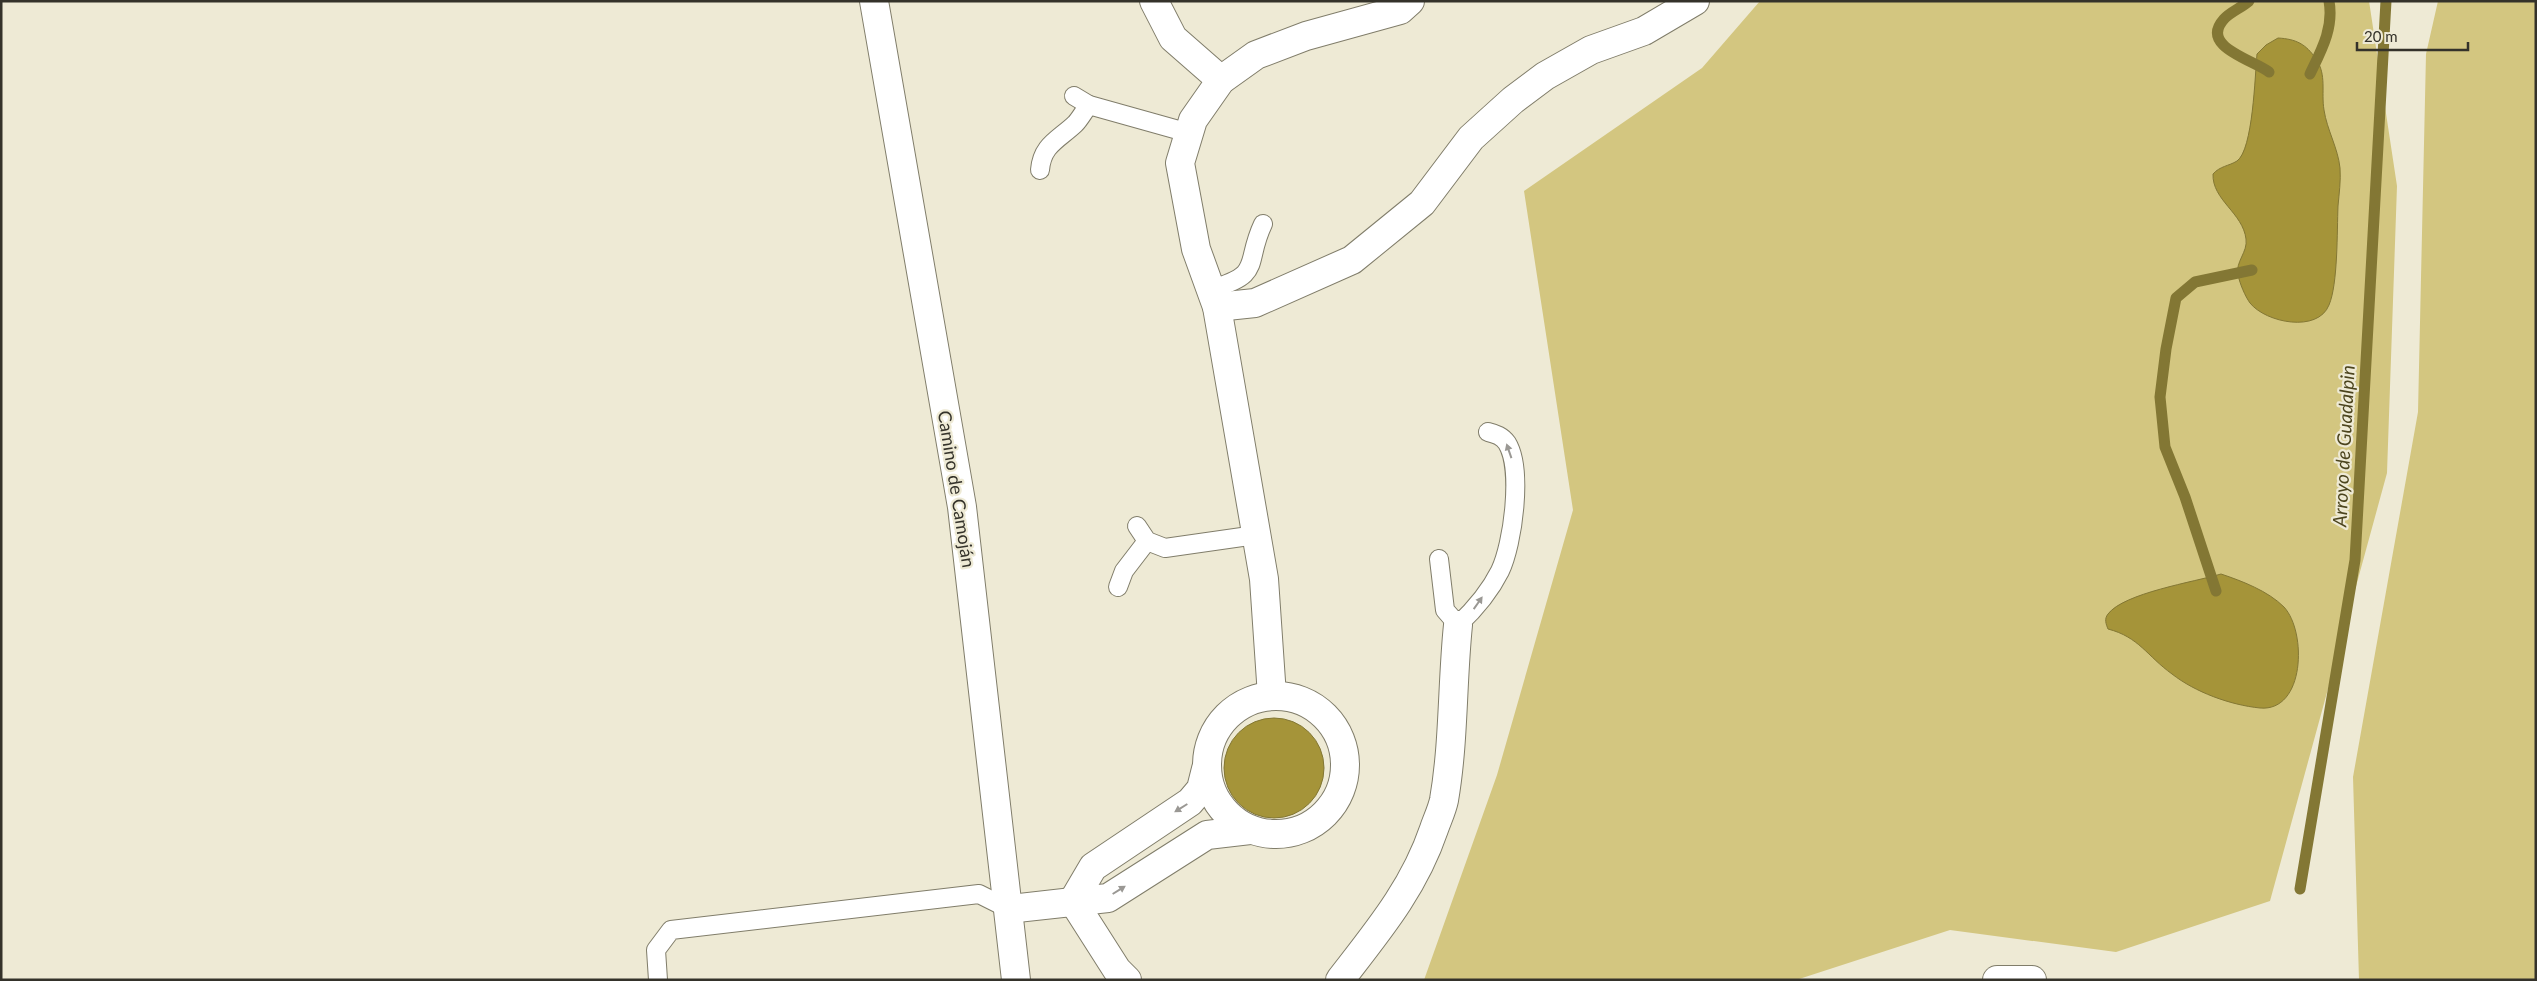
<svg xmlns="http://www.w3.org/2000/svg" width="2537" height="981" font-family="Lato,sans-serif">
	<style>
		.green { fill: #d3c680 }
		.water { fill: #a59439; stroke: #837734 }
		.lines { fill: none; stroke-linecap: round; stroke-linejoin: round }
		.stream { stroke: #837734; stroke-width: 11 }
		.lane-casing { stroke: #807d6a; stroke-width: 20 }
		.street-casing { stroke: #807d6a; stroke-width: 30 }
		.lane { stroke: #fff; stroke-width: 18 }
		.street { stroke: #fff; stroke-width: 28 }
		.oneway { fill: #9a9894 }
		.labels { text-anchor: middle; dominant-baseline: central; stroke-width: 4.5; stroke-linejoin: round; paint-order: stroke }
		.street-label { font-size: 18px; fill: #34322a; stroke: #eeead5 }
		.water-label { font-size: 19px; font-style: italic; fill: #4b441d; stroke: #eeead5 }
	</style>
	<rect width="100%" height="100%" fill="#eeead5"/>
	<g class="green">
		<polygon points="1760,1 2369,1 2397,186 2387,473 2270,901 2116,952 1950,930 1796,980 1424,980 1497,775 1573,510 1524,191 1702,68"/>
		<polygon points="2438,1 2536,1 2536,980 2359,980 2353,777 2418,412 2426,54"/>
	</g>
	<g class="water">
		<path d="M2278,38C2296,39 2306,44 2316,59C2327,75 2321,92 2324,110C2327,130 2338,148 2340,168C2341,181 2339,194 2338,206C2337,231 2338,284 2329,305C2318,333 2266,323 2250,303C2245,296 2240,284 2238,275C2235,262 2248,252 2246,239C2243,213 2212,200 2213,174C2220,166 2229,166 2237,161C2253,150 2255,75 2257,54L2266,45Z"/>
		<path d="M2221,574C2242,581 2268,591 2284,607C2307,632 2305,712 2260,708C2230,705 2195,692 2172,674C2147,656 2139,637 2108,629C2106,624 2104,619 2108,614C2124,593 2194,582 2221,574Z"/>
		<circle cx="1274" cy="768" r="50"/>
	</g>
	<g class="lines">
		<g class="stream">
			<path d="M2249,1C2241,8 2230,12 2224,19C2199,47 2254,60 2269,72"/>
			<path d="M2310,74C2321,51 2334,28 2329,1"/>
			<polyline points="2216,591 2185,497 2165,447 2160,397 2166,349 2176,298 2195,282 2252,270"/>
			<polyline points="2300,889 2355,560 2386,1"/>
		</g>
		<defs>
			<g id="lane">
				<polyline points="1074,96 1089,105 1189,133"/>
				<path d="M1040,170C1042,145 1058,140 1075,124C1080,119 1084,111 1089,105"/>
				<path d="M1211,289C1264,274 1244,264 1263,224"/>
				<polyline points="1137,526 1147,541 1165,548 1256,535"/>
				<path d="M1439,559L1445,610L1458,625C1474,610 1490,591 1500,571C1513,544 1523,469 1507,443C1502,436 1496,434 1488,432"/>
				<polyline points="1118,587 1124,571 1147,541"/>
				<polyline points="658,980 656,950 671,930 979,894 1009,909"/>
			</g>
			<g id="street">
				<polyline points="874,1 962,507 1016,980"/>
				<polyline points="1154,1 1173,38 1221,80"/>
				<polyline points="1217,307 1255,303 1352,260 1422,203 1471,138 1513,100 1545,76 1591,50 1644,31 1695,1"/>
				<polyline points="1272,696 1264,579 1217,307 1196,249 1180,163 1193,120 1221,80 1256,55 1306,36 1400,10 1410,1"/>
				<circle cx="1276" cy="765" r="69"/>
				<polyline points="1073,901 1093,867 1190,802 1201,789 1206,769"/>
				<polyline points="1073,901 1117,970 1127,980"/>
				<polyline points="1009,909 1108,898 1207,835 1250,830"/>
				<path d="M1340,980C1378,931 1414,888 1434,829C1437,820 1442,810 1444,800C1454,742 1452,683 1458,625"/>
				<polyline points="1997,980 2032,980"/>
			</g>
		</defs>
		<use href="#lane" class="lane-casing"/>
		<use href="#street" class="street-casing"/>
		<use href="#lane" class="lane"/>
		<use href="#street" class="street"/>
	</g>
	<defs><path id="oneway-solid" d="M-6-.8H1V-3.2L6.5 0L1 3.2V.8H-6Z" transform="scale(1.25)"/></defs>
	<g class="oneway">
		<use href="#oneway-solid" transform="translate(1509 451) rotate(-109)"/>
		<use href="#oneway-solid" transform="translate(1478 603) rotate(-55)"/>
		<use href="#oneway-solid" transform="translate(1181 808) rotate(148)"/>
		<use href="#oneway-solid" transform="translate(1119 890) rotate(-32)"/>
	</g>
	<g class="labels">
		<g class="street-label">
			<text transform="translate(957 489) rotate(81)">Camino de Camoján</text>
		</g>
		<g class="water-label">
			<text transform="translate(2343 446) rotate(-87)">Arroyo de Guadalpin</text>
		</g>
	</g>
	<rect width="2537" height="981" fill="none" stroke="#34322a" stroke-width="5"/>
	<path d="M2357 42v8h111v-8" fill="none" stroke="#34322a" stroke-width="2.5"/>
	<text x="2364" y="42" font-size="15" fill="#34322a" stroke="#eeead5" stroke-width="4" paint-order="stroke">20 m</text>
</svg>
